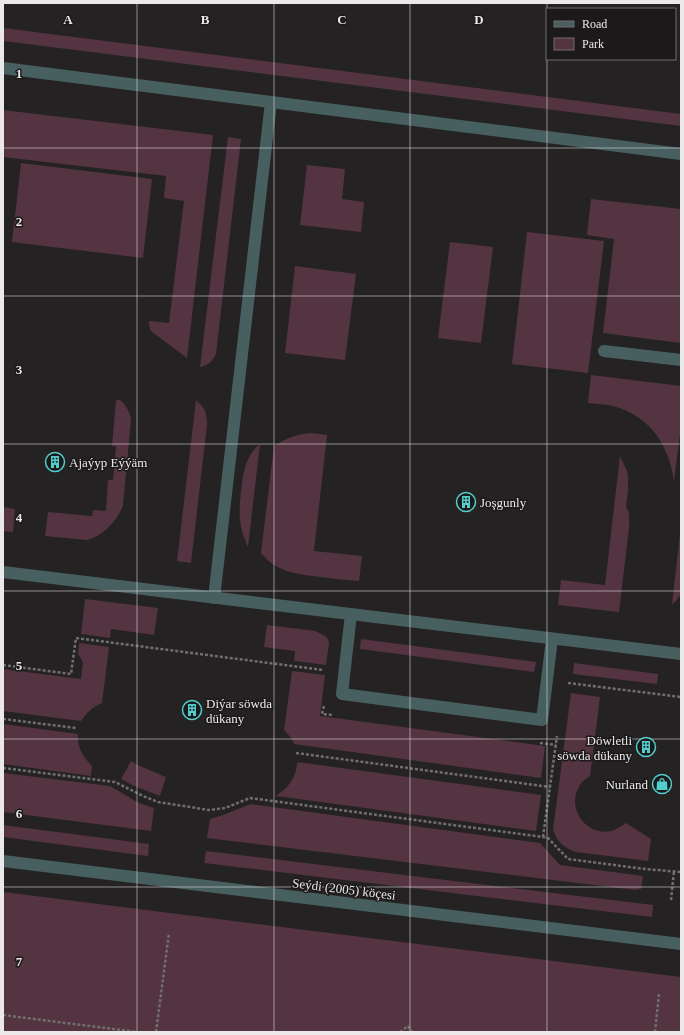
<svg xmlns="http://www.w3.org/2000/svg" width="684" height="1035" font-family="Georgia,serif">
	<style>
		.green { fill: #543441 }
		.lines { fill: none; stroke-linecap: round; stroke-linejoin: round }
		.path { stroke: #706e6f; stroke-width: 2.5; stroke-dasharray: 3 2; stroke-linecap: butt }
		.minor { stroke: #47605f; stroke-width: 12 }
		.grid { fill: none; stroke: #eae8e9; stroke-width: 1; stroke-opacity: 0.55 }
		.labels { text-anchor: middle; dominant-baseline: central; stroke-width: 3; stroke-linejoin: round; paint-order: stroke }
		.poi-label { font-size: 13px; fill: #eae8e9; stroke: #1b191a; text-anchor: start }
		.street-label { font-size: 13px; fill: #eae8e9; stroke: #1b191a }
		.grid-label { font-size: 13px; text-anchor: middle; font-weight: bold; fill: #eae8e9; stroke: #1b191a; stroke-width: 3; stroke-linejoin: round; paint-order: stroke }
	</style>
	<rect width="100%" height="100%" fill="#252223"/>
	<g class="green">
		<polygon points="3,28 681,114 681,126 3,41"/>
		<path d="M3,110L213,135L187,358L152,332C149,328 149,325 149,321L169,323L184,201L164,198L166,176L3,157Z"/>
		<path d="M228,137L241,139L216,354C213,361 207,366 200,367Z"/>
		<polygon points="21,163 152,179 143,258 12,242"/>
		<polygon points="307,165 345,169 342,199 364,202 361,232 300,225"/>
		<polygon points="591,199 681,209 681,343 603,333 614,239 587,235"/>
		<polygon points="527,232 604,241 588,373 512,364"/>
		<polygon points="450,242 493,247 481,343 438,338"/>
		<polygon points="295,266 356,274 345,360 285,353"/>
		<path d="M591,375L681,386V426L674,481C669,445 650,416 613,406C605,404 596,404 588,403Z"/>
		<path d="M116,400H120C126,405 130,412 131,420L123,505C118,520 103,536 87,540L45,536L48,512L92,516L93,510L106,511L108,480H113L116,446H112Z"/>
		<path d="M196,400C205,408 207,413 207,425L191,563L177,561Z"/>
		<path d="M311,433L327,435L314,551L362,556L359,581C346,580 334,579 321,577C298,574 277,573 261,553L274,446C286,438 297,434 311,433Z"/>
		<path d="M260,444L248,547C244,538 241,530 240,520C239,510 240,501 241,492C243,474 245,455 260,444Z"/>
		<polygon points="620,456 627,471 628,477 628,490 626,507 629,513 629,528 619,612 558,605 561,580 605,585"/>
		<polygon points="3,507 15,509 13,532 3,531"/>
		<polygon points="681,525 681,594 675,602 672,604"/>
		<polygon points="85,599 158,608 154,635 111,629 110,638 81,634"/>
		<polygon points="267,625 315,631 325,636 328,639 329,643 326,665 294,661 295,651 264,647"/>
		<polygon points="361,639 536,662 534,672 360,649"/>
		<path d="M79,643L109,647L102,703C92,707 87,713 81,721L3,711V669L81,679L83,662L78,654Z"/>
		<polygon points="574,663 658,674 657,684 573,674"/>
		<polygon points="292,671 325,675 320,716 545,746 541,778 294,744 292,739 284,730"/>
		<path d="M571,693L600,697L590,776C586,779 581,782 579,787C566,809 587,837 612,831C617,829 622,826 626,823L651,839L648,861L576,852C563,847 558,843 553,830Z"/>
		<path d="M3,724L78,734C77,747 83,757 92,766L91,776L3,764Z"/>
		<polygon points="131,761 142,767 166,777 160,796 132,785 121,779"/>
		<path d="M297,762L541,795L536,831L276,796C288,788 297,777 297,762Z"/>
		<polygon points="3,773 110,786 139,803 154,808 151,831 3,812"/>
		<polygon points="251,804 540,843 560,865 643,876 641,889 635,890 207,838 210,819 223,815"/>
		<polygon points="3,825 149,844 148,856 3,837"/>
		<polygon points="206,851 653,905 652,917 204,863"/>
		<polygon points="3,892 681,977 681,1032 3,1032"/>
	</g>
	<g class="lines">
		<g class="path">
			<polyline points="3,665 71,674 76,638 323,670"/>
			<polyline points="568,683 681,697"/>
			<polyline points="324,706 322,714 333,715"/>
			<polyline points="3,719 76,728"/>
			<polyline points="540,743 556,745"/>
			<polyline points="296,753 550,787"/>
			<polyline points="3,768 115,782 143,796 158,802 209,810 225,808 250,798 543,837 548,838 568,859 645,869 681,872"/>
			<polyline points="543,837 557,736"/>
			<polyline points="671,900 674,871"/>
			<polyline points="3,1015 137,1032"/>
			<polyline points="156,1032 169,933"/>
			<polyline points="400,1032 408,1026 412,1032"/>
			<polyline points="655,1032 659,994"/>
		</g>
		<g class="minor">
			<polyline points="3,68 681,154"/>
			<polyline points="604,351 681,360"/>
			<polyline points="3,572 681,654"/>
			<polyline points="214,598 271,102"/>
			<polyline points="351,614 342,694 542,720 552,639"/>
			<polyline points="3,861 681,944"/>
		</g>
	</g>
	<path class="grid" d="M137,3V1032M274,3V1032M410,3V1032M547,3V9M547,59V1032M3,148H681M3,296H681M3,444H681M3,591H681M3,739H681M3,887H681"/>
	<defs>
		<symbol id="building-ring" viewBox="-11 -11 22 22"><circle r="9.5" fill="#1b191a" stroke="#53cdcb" stroke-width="1.5"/><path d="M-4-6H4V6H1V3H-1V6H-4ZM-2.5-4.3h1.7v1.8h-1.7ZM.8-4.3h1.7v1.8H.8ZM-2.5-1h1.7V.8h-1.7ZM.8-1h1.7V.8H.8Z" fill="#53cdcb"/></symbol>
		<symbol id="shop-ring" viewBox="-11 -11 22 22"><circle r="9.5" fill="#1b191a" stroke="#53cdcb" stroke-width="1.5"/><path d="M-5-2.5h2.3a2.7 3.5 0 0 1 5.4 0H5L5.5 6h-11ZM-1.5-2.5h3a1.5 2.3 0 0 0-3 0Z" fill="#53cdcb"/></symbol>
	</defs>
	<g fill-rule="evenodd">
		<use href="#building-ring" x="44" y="451" width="22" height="22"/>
		<use href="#building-ring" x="455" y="491" width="22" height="22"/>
		<use href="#building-ring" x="181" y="699" width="22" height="22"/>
		<use href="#building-ring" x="635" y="736" width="22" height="22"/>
		<use href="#shop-ring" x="651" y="773" width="22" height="22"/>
	</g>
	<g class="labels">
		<g class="poi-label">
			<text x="69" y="462">Ajaýyp Eýýäm</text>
			<text x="480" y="502">Joşgunly</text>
			<text x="206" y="703">Diýar söwda<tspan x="206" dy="15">dükany</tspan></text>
			<text x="632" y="740" text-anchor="end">Döwletli<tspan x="632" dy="15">söwda dükany</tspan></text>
			<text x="648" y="784" text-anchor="end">Nurland</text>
		</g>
		<g class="street-label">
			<text transform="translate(344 889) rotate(7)">Seýdi (2005) köçesi</text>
		</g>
	</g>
	<g class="grid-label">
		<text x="68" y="24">A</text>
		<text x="205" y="24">B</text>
		<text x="342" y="24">C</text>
		<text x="479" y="24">D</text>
		<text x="19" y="78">1</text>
		<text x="19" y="226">2</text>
		<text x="19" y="374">3</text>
		<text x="19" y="522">4</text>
		<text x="19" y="670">5</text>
		<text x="19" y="818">6</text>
		<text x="19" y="966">7</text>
	</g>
	<rect width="684" height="1035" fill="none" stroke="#eae8e9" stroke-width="8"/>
	<rect x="546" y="8" width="130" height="52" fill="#1b191a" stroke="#6e6c6d"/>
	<rect x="554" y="21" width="20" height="6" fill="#47605f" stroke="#6e6c6d"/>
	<text x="582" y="28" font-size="12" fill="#eae8e9">Road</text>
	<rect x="554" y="38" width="20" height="12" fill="#543441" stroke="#6e6c6d"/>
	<text x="582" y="48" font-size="12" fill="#eae8e9">Park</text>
</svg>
